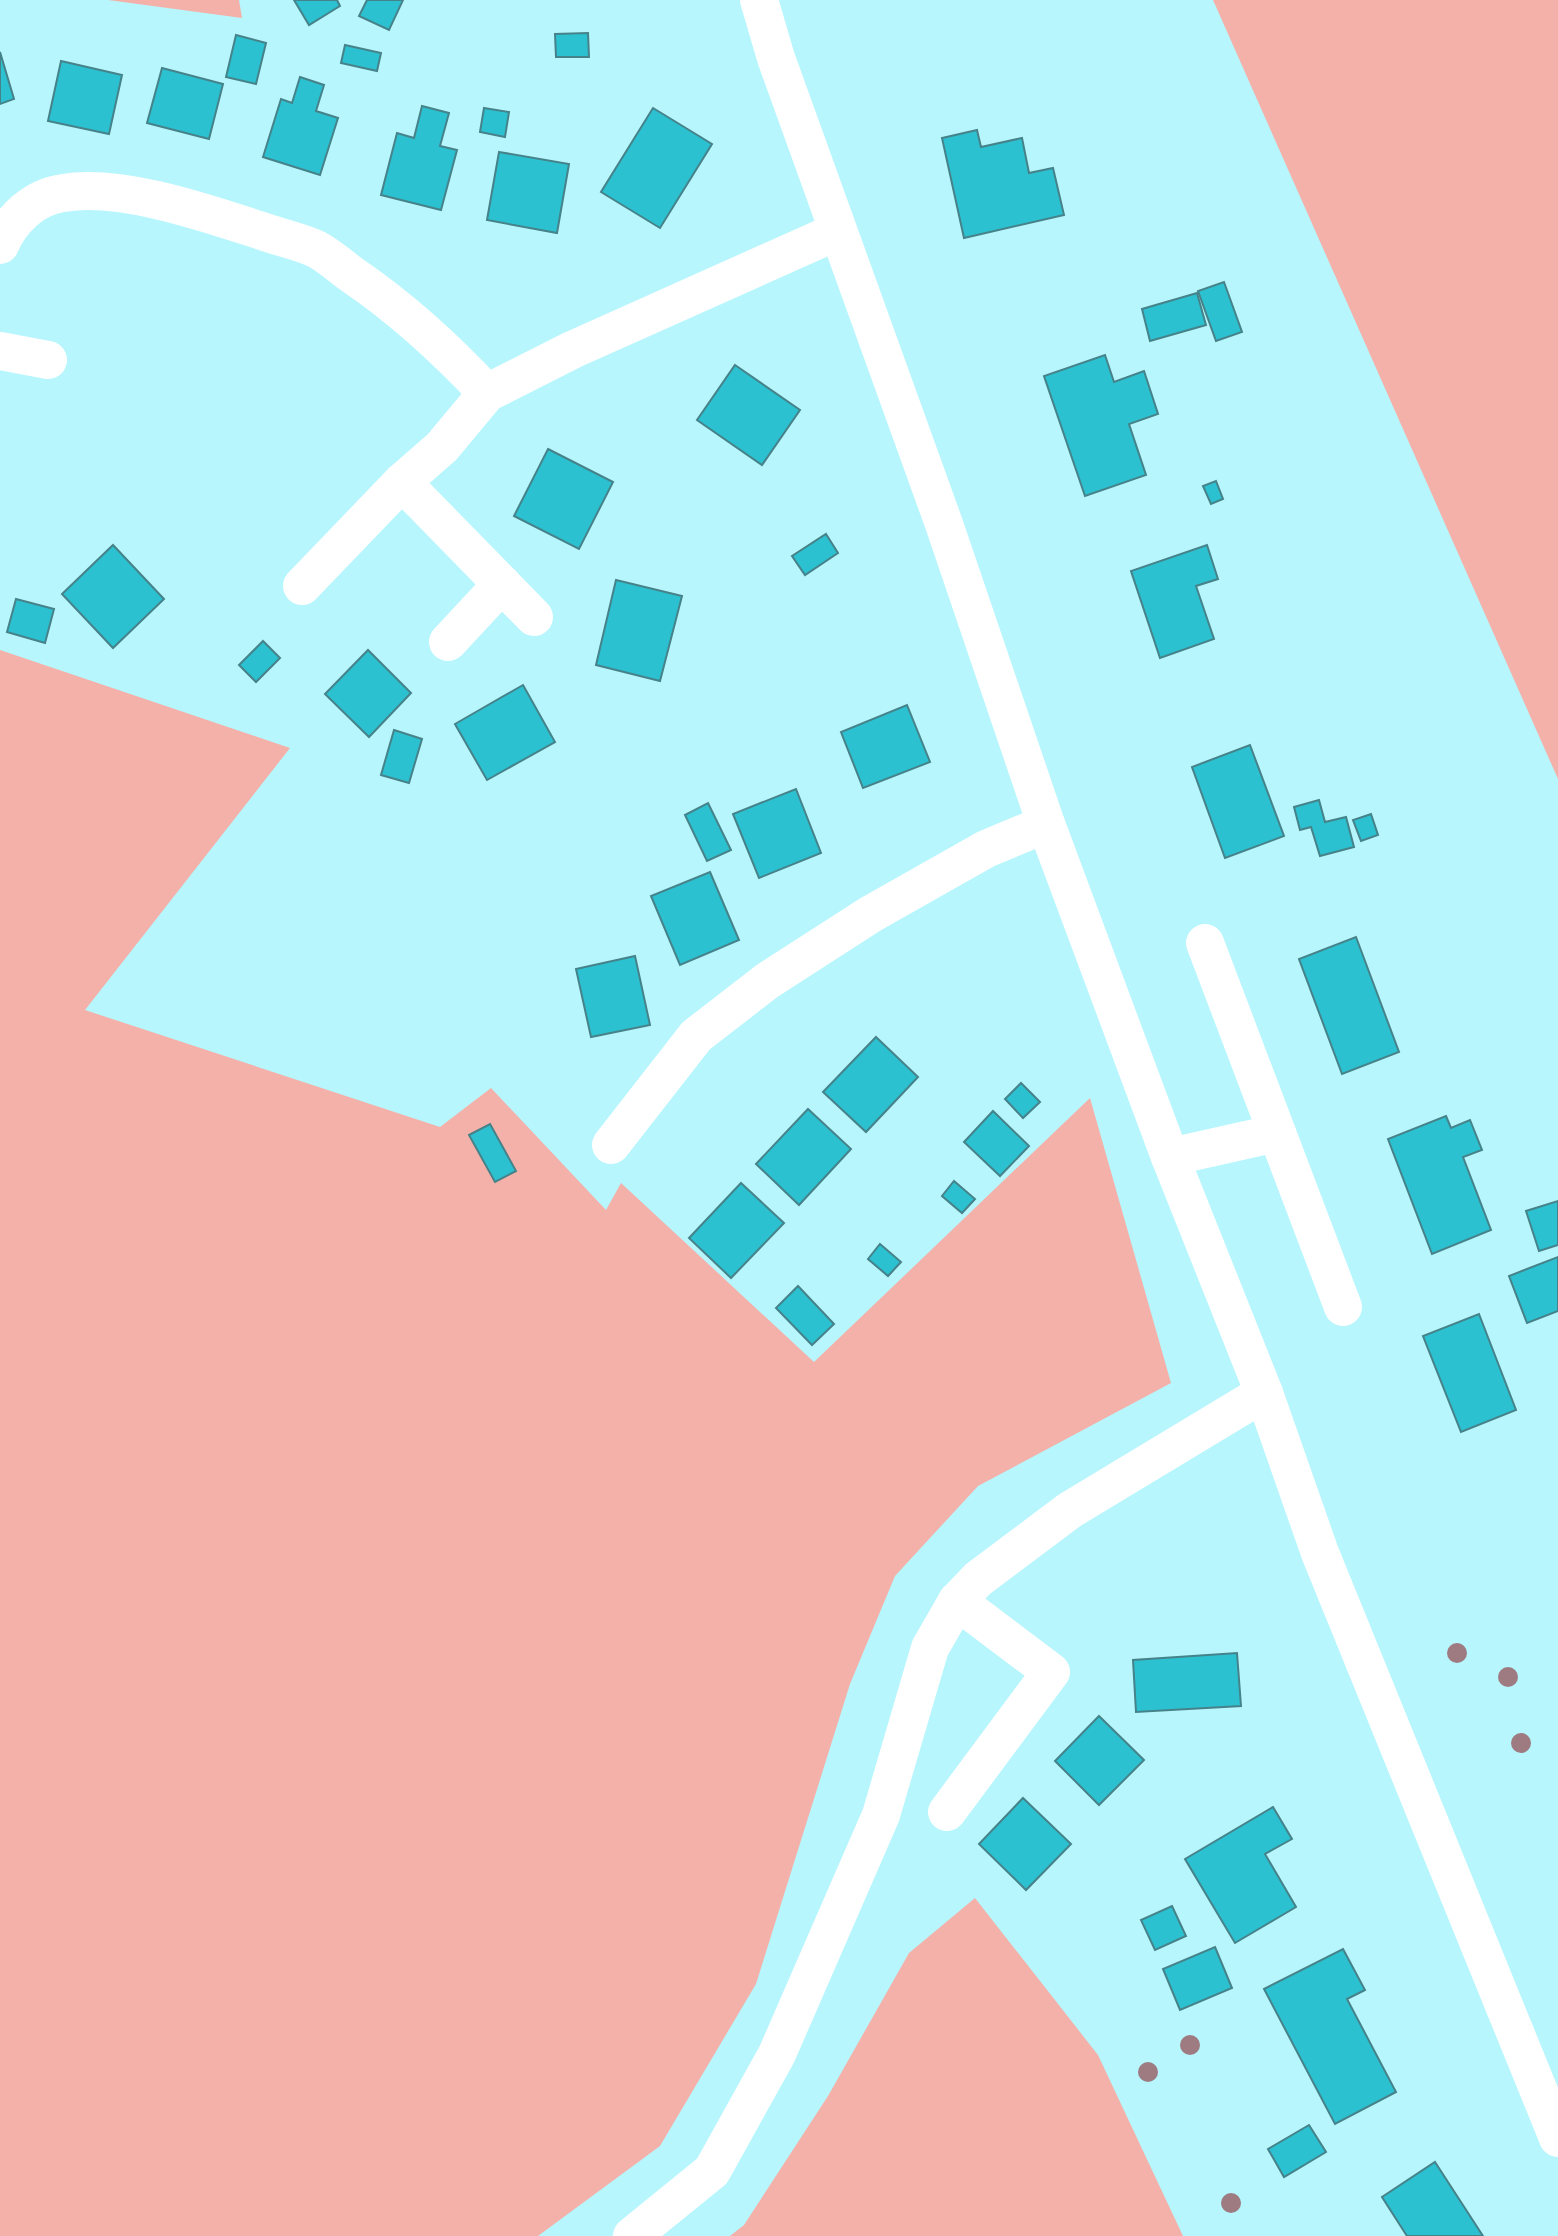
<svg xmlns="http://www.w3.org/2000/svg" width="1558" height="2236" font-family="'Asap Condensed',sans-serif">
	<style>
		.green { fill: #f4b1aa }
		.building { fill: #2cc1d0; stroke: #468289; stroke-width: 2 }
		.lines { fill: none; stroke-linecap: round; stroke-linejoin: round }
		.minor { stroke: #fff; stroke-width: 38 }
		.tertiary { stroke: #fff; stroke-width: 38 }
		.tree { fill: #9e7b81 }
	</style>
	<rect width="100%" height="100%" fill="#b7f6fd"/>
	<g class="green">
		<polygon points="108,0 239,0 242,18"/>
		<polygon points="1213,0 1558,0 1558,779"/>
		<polygon points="0,650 290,748 85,1010 440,1127 491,1088 606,1210 621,1183 814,1362 1090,1098 1171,1383 978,1486 895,1576 850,1684 756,1984 660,2146 538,2236 0,2236"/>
		<polygon points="975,1898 1098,2055 1183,2236 730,2236 744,2225 828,2096 909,1953"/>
	</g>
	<g class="building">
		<polygon points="294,0 337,0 340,6 309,25"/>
		<polygon points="367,0 403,0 389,30 359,16"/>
		<polygon points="588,33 589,57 556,57 555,34"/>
		<polygon points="236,35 266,43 256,84 226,77"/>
		<polygon points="345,45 381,53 377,71 341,63"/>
		<polygon points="0,52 14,99 0,104"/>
		<polygon points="61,61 122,75 109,134 48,121"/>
		<polygon points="162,68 223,84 209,139 147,123"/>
		<polygon points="300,77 324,85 316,111 338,118 320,175 263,157 281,99 292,103"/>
		<polygon points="422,106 449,113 440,146 457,150 441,210 381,195 397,133 414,138"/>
		<polygon points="484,108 509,112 505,137 480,132"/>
		<polygon points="653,108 712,144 660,228 601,192"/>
		<polygon points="977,130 981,147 1022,138 1029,173 1053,168 1064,215 964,238 942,138"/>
		<polygon points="499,152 569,164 557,233 487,220"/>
		<polygon points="1224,282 1242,332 1216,341 1198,291"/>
		<polygon points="1197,293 1206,325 1150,341 1142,309"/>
		<polygon points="1105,355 1114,382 1144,371 1158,414 1129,424 1146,475 1085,496 1044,376"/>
		<polygon points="735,365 800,410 762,465 697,420"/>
		<polygon points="548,449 613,482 579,549 514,516"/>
		<polygon points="1216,481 1223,499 1211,504 1203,486"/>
		<polygon points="826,534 838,553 805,575 792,556"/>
		<polygon points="113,545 164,599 113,648 62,594"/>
		<polygon points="1207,545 1218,579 1196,586 1214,639 1160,658 1131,571"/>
		<polygon points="616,580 682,596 660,681 596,665"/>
		<polygon points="16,599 54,609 45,643 7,632"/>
		<polygon points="263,641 280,658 256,682 239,665"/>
		<polygon points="368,650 411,693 369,737 325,694"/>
		<polygon points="523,685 555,742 487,780 455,724"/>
		<polygon points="907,705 930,762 863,788 841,732"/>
		<polygon points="394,730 422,739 409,783 381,775"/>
		<polygon points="1250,745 1284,836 1225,858 1192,767"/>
		<polygon points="796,789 821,853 759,878 733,814"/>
		<polygon points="1319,800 1325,822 1346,817 1354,847 1320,856 1311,827 1300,830 1294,807"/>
		<polygon points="708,803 731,850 707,861 685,815"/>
		<polygon points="1371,814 1378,835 1361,841 1353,820"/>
		<polygon points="710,872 739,940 680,965 651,896"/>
		<polygon points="1356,937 1399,1052 1342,1074 1299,959"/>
		<polygon points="635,956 650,1025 591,1037 576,969"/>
		<polygon points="876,1037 918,1077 866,1132 823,1092"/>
		<polygon points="1021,1083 1040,1102 1023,1118 1005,1099"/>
		<polygon points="808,1109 851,1149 799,1205 756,1164"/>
		<polygon points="993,1111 1029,1146 1000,1176 964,1142"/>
		<polygon points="1446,1116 1451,1128 1470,1120 1482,1150 1463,1157 1491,1230 1432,1254 1388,1139"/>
		<polygon points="490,1124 516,1171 495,1182 469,1135"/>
		<polygon points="954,1181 975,1199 962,1213 942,1196"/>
		<polygon points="741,1183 784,1223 731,1278 689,1238"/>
		<polygon points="1558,1201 1558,1245 1539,1251 1526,1211"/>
		<polygon points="880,1244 901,1262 888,1276 868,1259"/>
		<polygon points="1558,1257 1558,1311 1527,1323 1509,1276"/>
		<polygon points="798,1286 834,1324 812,1345 776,1308"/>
		<polygon points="1479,1314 1516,1410 1461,1432 1423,1336"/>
		<polygon points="1237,1653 1241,1706 1136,1712 1133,1660"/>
		<polygon points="1099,1716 1144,1760 1099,1805 1055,1761"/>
		<polygon points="1023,1798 1071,1844 1026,1890 979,1844"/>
		<polygon points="1273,1807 1292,1839 1265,1854 1296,1907 1235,1943 1185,1859"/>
		<polygon points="1172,1906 1186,1936 1155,1950 1141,1920"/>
		<polygon points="1215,1947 1232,1988 1180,2010 1163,1969"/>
		<polygon points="1343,1949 1365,1990 1347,1999 1396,2092 1335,2124 1264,1989"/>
		<polygon points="1309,2125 1326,2152 1284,2177 1268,2149"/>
		<polygon points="1435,2162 1483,2236 1407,2236 1382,2197"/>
	</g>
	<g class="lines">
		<g class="minor">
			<path d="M0,245C11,219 34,197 63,193C122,183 209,214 265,232C282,238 301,242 316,249C328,255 340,266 351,274C401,308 446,349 487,393"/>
			<polyline points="0,351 48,360"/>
			<polyline points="402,482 442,447 487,393 572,350 838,231"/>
			<polyline points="302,586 402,482 534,617"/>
			<polyline points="448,642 502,584"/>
			<polyline points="1205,943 1343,1307"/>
			<polyline points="611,1145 696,1036 767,981 871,914 986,849 1046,824"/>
			<polyline points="1170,1157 1277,1133"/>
			<polyline points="947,1812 1051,1672 957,1601"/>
			<polyline points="632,2236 712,2171 777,2054 881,1815 930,1648 957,1601 978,1579 1070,1510 1264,1393"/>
		</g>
		<polyline class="tertiary" points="759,0 776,58 944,524 1046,824 1170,1157 1264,1393 1320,1553 1558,2138"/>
	</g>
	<g class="tree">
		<circle cx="1457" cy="1653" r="10"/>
		<circle cx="1508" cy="1677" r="10"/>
		<circle cx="1521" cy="1743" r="10"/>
		<circle cx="1190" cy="2045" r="10"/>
		<circle cx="1148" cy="2072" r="10"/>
		<circle cx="1231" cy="2203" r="10"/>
	</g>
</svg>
